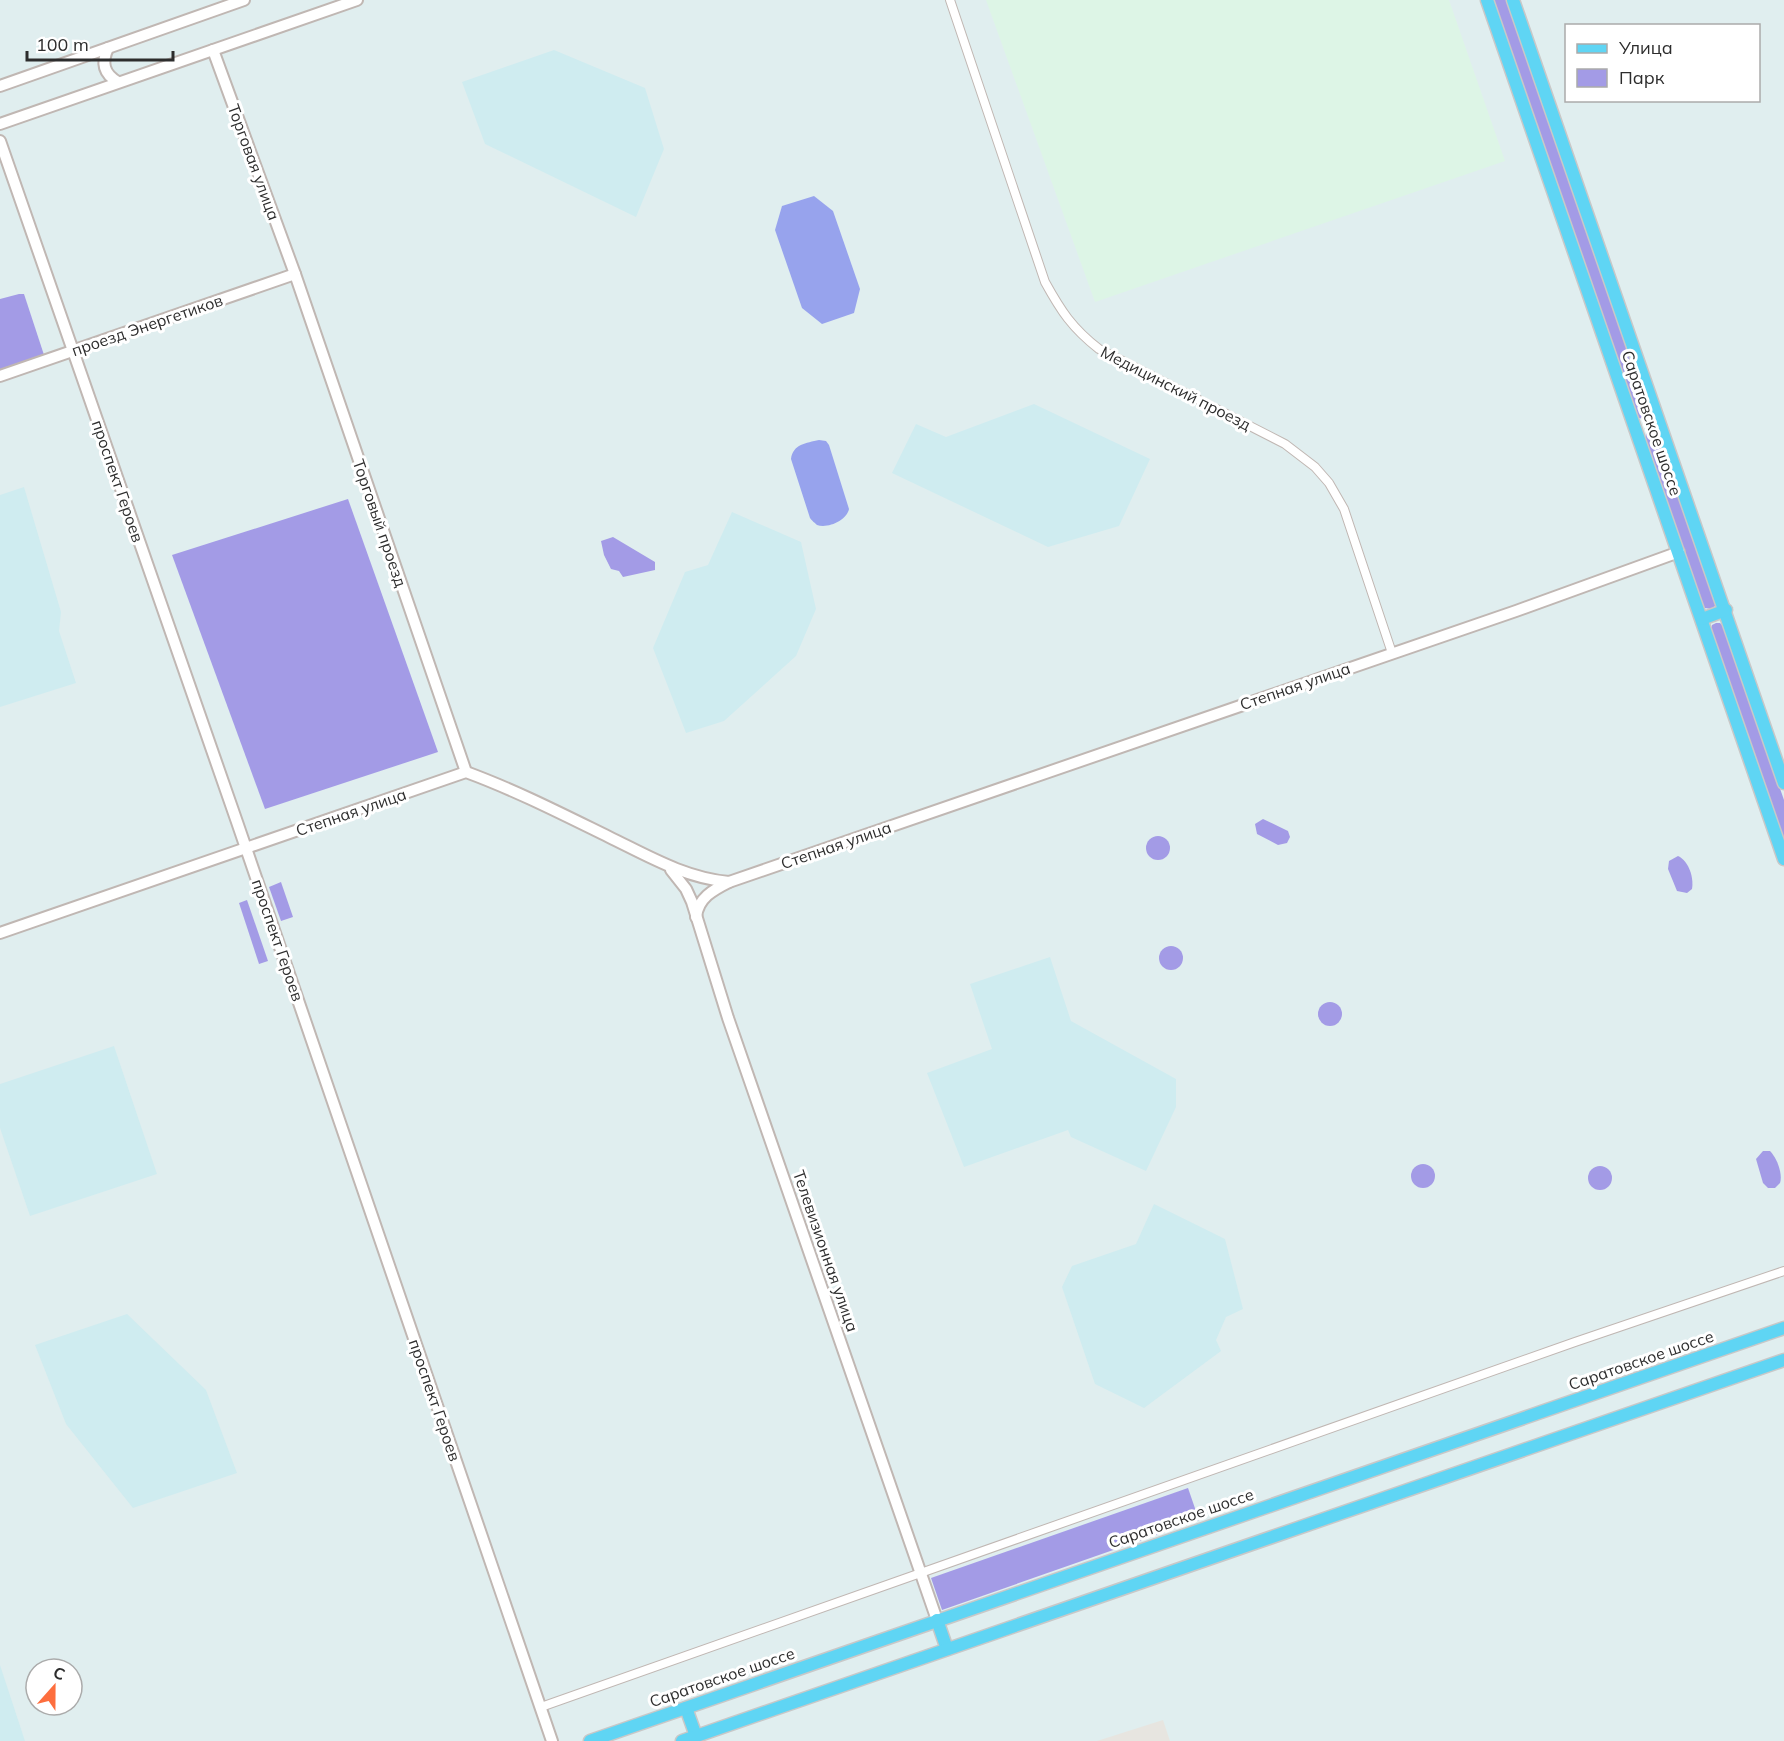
<svg xmlns="http://www.w3.org/2000/svg" width="1784" height="1741" font-family="Mulish,sans-serif">
	<style>
		.industrial { fill: #e7e5e0 }
		.education { fill: #cfecf0 }
		.medical { fill: #ddf5e6 }
		.green { fill: #a39be6 }
		.pitch { fill: #97a3ed }
		.lines { fill: none; stroke-linecap: round; stroke-linejoin: round }
		.street-casing { stroke: #c0b7b3; stroke-width: 10 }
		.secondary-casing { stroke: #c0b7b3; stroke-width: 14 }
		.primary-casing { stroke: #c8c8c8; stroke-width: 15 }
		.street { stroke: #fff; stroke-width: 8 }
		.secondary { stroke: #fff; stroke-width: 10 }
		.primary { stroke: #5fd5f4; stroke-width: 12 }
		.labels { text-anchor: middle; dominant-baseline: central; stroke-width: 6; stroke-linejoin: round; paint-order: stroke }
		.street-label { font-size: 16px; fill: #2d2d2d; stroke: #fff }
	</style>
	<rect width="100%" height="100%" fill="#e0eeef"/>
	<polygon class="industrial" points="1163,1720 1170,1741 1097,1741"/>
	<g class="education">
		<polygon points="554,50 645,88 664,149 636,217 485,144 462,82"/>
		<polygon points="1034,404 1150,459 1119,526 1048,547 892,473 916,424 946,437"/>
		<polygon points="24,487 61,612 59,631 76,683 0,707 0,495"/>
		<polygon points="732,512 801,542 816,609 796,656 724,721 686,733 653,648 685,572 708,565"/>
		<polygon points="1050,957 1071,1021 1176,1079 1176,1107 1146,1171 1071,1137 1068,1130 964,1167 927,1073 992,1049 970,984"/>
		<polygon points="114,1046 157,1174 30,1216 0,1128 0,1084"/>
		<polygon points="1154,1204 1225,1239 1243,1309 1226,1317 1216,1340 1221,1351 1144,1408 1095,1384 1062,1287 1072,1266 1136,1244"/>
		<polygon points="127,1314 206,1390 237,1473 133,1508 66,1424 35,1345"/>
		<polygon points="0,1665 25,1741 0,1741"/>
	</g>
	<polygon class="medical" points="986,0 1449,0 1505,161 1095,302"/>
	<g class="green">
		<polygon points="1493,0 1507,0 1649,409 1649,415 1645,419 1639,418 1636,414"/>
		<polygon points="19,294 24,294 45,358 0,373 0,299"/>
		<polygon points="1649,431 1657,434 1715,600 1715,606 1712,609 1705,608 1702,603 1645,439 1646,434"/>
		<polygon points="348,499 438,752 265,809 172,555"/>
		<polygon points="613,537 655,562 655,570 623,577 619,571 611,569 604,555 601,541"/>
		<polygon points="1716,623 1720,623 1724,627 1784,800 1784,841 1711,629 1712,625"/>
		<polygon points="1263,819 1288,831 1290,837 1287,843 1278,845 1257,834 1255,824"/>
		<circle cx="1158" cy="848" r="12"/>
		<path d="M1678,856C1689,861 1694,878 1692,889L1687,893L1677,891L1668,869L1669,861Z"/>
		<polygon points="281,882 293,917 281,921 269,887"/>
		<polygon points="247,900 268,961 259,964 239,903"/>
		<circle cx="1171" cy="958" r="12"/>
		<circle cx="1330" cy="1014" r="12"/>
		<path d="M1763,1151H1770C1777,1158 1783,1174 1780,1183L1775,1188H1768L1763,1183L1756,1159Z"/>
		<circle cx="1423" cy="1176" r="12"/>
		<circle cx="1600" cy="1178" r="12"/>
		<polygon points="1188,1488 1199,1520 942,1610 931,1578"/>
	</g>
	<g class="pitch">
		<polygon points="814,196 833,211 860,289 854,313 822,324 802,308 775,230 782,206"/>
		<path d="M819,440L826,441L829,445L849,509C847,520 828,529 817,525C816,524 811,520 810,518L791,459C793,444 806,443 819,440Z"/>
	</g>
	<g class="lines">
		<defs>
			<g id="street">
				<path d="M950,0L1045,282C1061,311 1072,328 1099,349L1285,444L1315,467L1329,483L1344,509L1392,653"/>
				<polyline points="541,1707 1575,1342 1784,1271"/>
			</g>
			<g id="secondary">
				<path d="M108,48C101,63 104,74 118,82"/>
				<polyline points="213,50 295,274 466,772"/>
				<polyline points="0,86 244,0"/>
				<polyline points="0,124 357,0"/>
				<polyline points="0,141 237,822 552,1741"/>
				<polyline points="0,376 295,274"/>
				<polyline points="671,870 686,889 692,902 728,1018 937,1620"/>
				<path d="M696,917C698,898 713,890 729,882"/>
				<path d="M0,933L466,772C515,790 562,814 609,837C648,856 685,878 729,882L1516,611L1679,552"/>
			</g>
			<g id="primary">
				<path d="M1487,0C1587,286 1684,573 1784,859"/>
				<polyline points="1513,0 1784,783"/>
				<polyline points="1702,619 1726,610"/>
				<polyline points="937,1620 947,1649"/>
				<polyline points="686,1708 696,1736"/>
				<polyline points="590,1741 1784,1328"/>
				<polyline points="682,1741 1784,1360"/>
			</g>
		</defs>
		<use href="#street" class="street-casing"/>
		<use href="#secondary" class="secondary-casing"/>
		<use href="#primary" class="primary-casing"/>
		<use href="#street" class="street"/>
		<use href="#secondary" class="secondary"/>
		<use href="#primary" class="primary"/>
	</g>
	<g class="labels">
		<g class="street-label">
			<text transform="translate(254 162) rotate(70)">Торговая улица</text>
			<text transform="translate(147 325) rotate(-19)">проезд Энергетиков</text>
			<text transform="translate(1176 388) rotate(27)">Медицинский проезд</text>
			<text transform="translate(1652 423) rotate(71)">Саратовское шоссе</text>
			<text transform="translate(118 481) rotate(71)">проспект Героев</text>
			<text transform="translate(380 523) rotate(71)">Торговый проезд</text>
			<text transform="translate(1295 686) rotate(-19)">Степная улица</text>
			<text transform="translate(351 812) rotate(-19)">Степная улица</text>
			<text transform="translate(836 845) rotate(-19)">Степная улица</text>
			<text transform="translate(278 940) rotate(71)">проспект Героев</text>
			<text transform="translate(826 1251) rotate(71)">Телевизионная улица</text>
			<text transform="translate(1641 1360) rotate(-19)">Саратовское шоссе</text>
			<text transform="translate(435 1400) rotate(71)">проспект Героев</text>
			<text transform="translate(1181 1518) rotate(-19)">Саратовское шоссе</text>
			<text transform="translate(722 1677) rotate(-19)">Саратовское шоссе</text>
		</g>
	</g>
	<rect x="1565" y="24" width="195" height="78" fill="#ffffff" stroke="#ababab" stroke-width="1.5"/>
	<rect x="1577" y="44" width="30" height="9" fill="#5fd5f4" stroke="#ababab" stroke-width="1.5"/>
	<text x="1619" y="54" font-size="18" fill="#2d2d2d">Улица</text>
	<rect x="1577" y="69" width="30" height="18" fill="#a39be6" stroke="#ababab" stroke-width="1.5"/>
	<text x="1619" y="84" font-size="18" fill="#2d2d2d">Парк</text>
	<g transform="translate(54 1687) rotate(21)"><circle r="28" fill="#ffffff" stroke="#ababab" stroke-width="1.5"/>
	<path d="M0-4.5L10 22L0 15L-10 22Z" fill="#fd6e3e"/>
	<text y="-9" font-size="16" font-weight="bold" text-anchor="middle" fill="#2d2d2d">С</text>
	</g>
	<path d="M27 51v9h146v-9" fill="none" stroke="#2d2d2d" stroke-width="3"/>
	<text x="36" y="51" font-size="18" fill="#2d2d2d" stroke="#ffffff" stroke-width="4.5" paint-order="stroke">100 m</text>
</svg>
